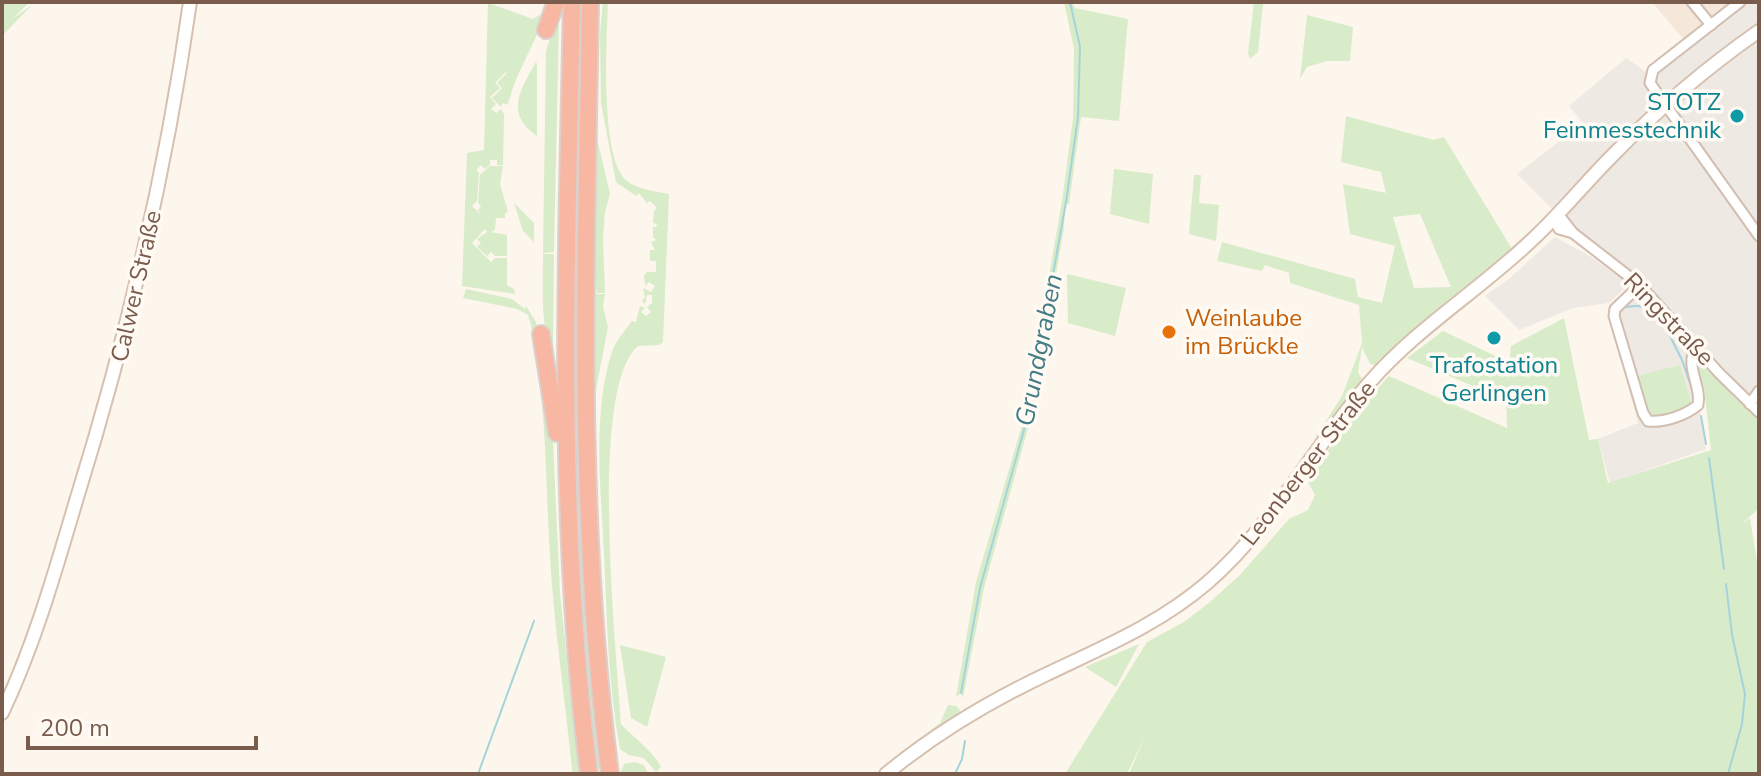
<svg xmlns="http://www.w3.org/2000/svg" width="1761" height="776" font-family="'Nunito Sans',sans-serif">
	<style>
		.residential { fill: #f5e8da }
		.industrial { fill: #efe9e4 }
		.green { fill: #d8ecc9; fill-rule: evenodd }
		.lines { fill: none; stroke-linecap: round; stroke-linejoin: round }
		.stream { stroke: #a5d3da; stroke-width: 2 }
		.street-casing { stroke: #d1beb0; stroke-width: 13 }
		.secondary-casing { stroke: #d6c0b0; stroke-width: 16 }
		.highway-casing { stroke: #dad1cd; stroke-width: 20 }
		.street { stroke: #fff; stroke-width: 9 }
		.secondary { stroke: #fff; stroke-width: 12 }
		.highway { stroke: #f7b7a3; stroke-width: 16 }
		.culture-dot { fill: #0f9aa8; stroke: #fffaf3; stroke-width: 3 }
		.food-dot { fill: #e8710a; stroke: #fffaf3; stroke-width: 3 }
		.labels { text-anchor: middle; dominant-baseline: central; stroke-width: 7; stroke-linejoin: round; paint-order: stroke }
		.culture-label { font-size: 24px; fill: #0d838f; stroke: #fffaf3; text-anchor: end }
		.street-label { font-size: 24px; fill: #7a5c4d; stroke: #fffaf3 }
		.food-label { font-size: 24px; fill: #c56008; stroke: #fffaf3; text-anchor: start }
		.water-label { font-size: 26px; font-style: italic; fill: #437c86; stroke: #fffaf3 }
	</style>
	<rect width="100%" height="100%" fill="#fdf6ec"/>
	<polygon class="residential" points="1652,2 1733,2 1684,40"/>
	<g class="industrial">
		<polygon points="1743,2 1759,2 1759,383 1750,396 1697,349 1692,363 1706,449 1610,483 1598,439 1638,423 1608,311 1627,304 1647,283 1562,219 1517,174 1583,123 1569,106 1626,58 1649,74"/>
		<polygon points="1555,237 1590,256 1629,284 1609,303 1573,308 1519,330 1485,296 1510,278"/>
	</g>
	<g class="green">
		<polygon points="2,2 30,2 12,19 32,5 2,36"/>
		<path d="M545,2H551C541,29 527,54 516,80C512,88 511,97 507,105L503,103L501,107L492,98L502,88L497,83L507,73L506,72L495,83L500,88L490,97L496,104L491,109L496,113L501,109L504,114L503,165H497V160H490V165L485,169L481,165L476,170L479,173L477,201L472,206L482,215L478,210L481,206L478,203L480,175L490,166H503L500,184L508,212L505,213V218H496L495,230L491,232L507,235V256H495L491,252L487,256L477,247L481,243L477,239L487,232L485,229L472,243L491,262L495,258H507V285L514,289L515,294L462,286L467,153L484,150L488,3L533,19L541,14Z"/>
		<path d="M580,2L576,263L577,463L588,659L600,768H597C587,671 578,574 575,477C571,318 576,160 580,2Z"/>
		<path d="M603,2H608C607,38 599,159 627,181C639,190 655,191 669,194L663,342L659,345L638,346C588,388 617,653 621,724C633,737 654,752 661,767L656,772L644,758L629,755L620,749C608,685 607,618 604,553C601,490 592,412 612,352C616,340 625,331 632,321L636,322L640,306L645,308L641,312L646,316L651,312L647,307L652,303V295H647L645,304L642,301L645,297L643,288L651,292L655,286L649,282L645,286L644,275L647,272H656V261H650V250H655L651,242L657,240L653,237V227H656L657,224L653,223L654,211L657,208L650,201L647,203L639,193L636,196L616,182L601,103L600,33Z"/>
		<polygon points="1064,2 1072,2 1075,8 1128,19 1119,121 1081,117 1069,204 1065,203 1064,228 1031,417 984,588 963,698 961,693 956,697 976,582 1025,415 1062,201 1073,118 1074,49"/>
		<polygon points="1254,2 1263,4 1258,52 1250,59 1248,53"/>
		<polygon points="1307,15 1353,27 1350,61 1327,61 1307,67 1300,79"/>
		<polygon points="557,18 559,18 554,252 543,253 546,51"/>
		<path d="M536,62L537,64V136C505,114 519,92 536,62Z"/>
		<path d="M1346,116L1434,140L1444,137L1512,249L1447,301L1378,366L1370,364L1362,347L1358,372L1363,381L1313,441L1342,396L1362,343L1359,305L1290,283L1289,273L1265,265L1262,271L1217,261L1222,242L1355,279L1358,297L1382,303L1395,246L1350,234L1343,184L1386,193L1381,172L1341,162ZM1420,214L1451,287L1414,288L1393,217Z"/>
		<polygon points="597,138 610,194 605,212 603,237 605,293 597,293 594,278"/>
		<polygon points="1114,169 1153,174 1149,224 1110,214"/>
		<polygon points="1194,175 1201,175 1199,203 1219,205 1216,241 1189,234"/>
		<polygon points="514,203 534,223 534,242 523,231"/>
		<path d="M543,254H554L553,360C540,325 543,291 543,254Z"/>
		<polygon points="1067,274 1126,288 1115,336 1068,323"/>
		<polygon points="595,288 596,294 605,294 603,306 608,327 595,395"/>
		<path d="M466,289L512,299L525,309L526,306L536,322L552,419L560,593L579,774H573L572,769C565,698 554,627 550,556C545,477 547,403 531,325L528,315L517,309L463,298Z"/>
		<path d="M1564,318L1589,440L1598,439L1608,483L1711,450L1704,387L1696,361L1699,359L1736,399L1759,419V508L1742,524L1750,518L1759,574V774H1129L1145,736L1127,774H1065L1147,642L1184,622L1210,602L1240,575L1289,519L1308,510L1315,495L1308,482C1331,442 1358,409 1389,376L1507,428L1506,400L1407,358L1443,331L1506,361L1507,382L1511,346Z"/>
		<polygon points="1680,365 1692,405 1657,416 1647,415 1636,376"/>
		<polygon points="1139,644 1116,687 1085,667"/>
		<polygon points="620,645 666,657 647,727 631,718"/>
		<polygon points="948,705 956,706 960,710 959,718 882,774 875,774 940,723"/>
		<polygon points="635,762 644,765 648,774 620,774 624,764"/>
	</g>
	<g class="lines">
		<g class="stream">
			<path d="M1627,307C1646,303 1654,311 1664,325"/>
			<polyline points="1668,332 1682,360 1693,392"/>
			<polyline points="1701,416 1706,444"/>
			<polyline points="1709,458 1724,569"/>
			<polyline points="1726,584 1732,635 1745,694 1742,724 1728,774"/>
			<polyline points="961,693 980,588 1027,419 1066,202 1078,117 1080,47 1070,2"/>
			<polyline points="478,774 534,621"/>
			<polyline points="955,774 962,759 965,741"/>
		</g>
		<defs>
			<g id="street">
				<polyline points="1692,2 1711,25"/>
				<polyline points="1740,2 1653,70 1650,83 1759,236"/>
				<polyline points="1553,218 1562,219 1573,233 1640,285 1719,373 1759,412"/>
				<polyline points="1553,218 1559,229 1573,233"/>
				<path d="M1640,285L1615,309L1614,316L1643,413L1648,421C1664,423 1686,415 1698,405C1702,386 1684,365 1696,348"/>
				<polyline points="1750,404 1759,391"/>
			</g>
			<g id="secondary">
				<path d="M2,713C34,646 55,572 76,501C127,337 166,172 190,2"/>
				<path d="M886,774C935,734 988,702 1045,675C1101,648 1158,625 1207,583C1273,526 1313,447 1370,382C1417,328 1481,289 1533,239C1561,213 1585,183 1612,156C1657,110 1706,68 1759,31"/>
			</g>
			<g id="highway">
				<path d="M572,2C567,259 556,518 589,774"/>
				<path d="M590,2C586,263 576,514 610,774"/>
				<polyline points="546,30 556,2"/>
				<polyline points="541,334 557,433"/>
			</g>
		</defs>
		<use href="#street" class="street-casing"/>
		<use href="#secondary" class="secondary-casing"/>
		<use href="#highway" class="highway-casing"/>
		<use href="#street" class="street"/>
		<use href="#secondary" class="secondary"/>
		<use href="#highway" class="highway"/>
	</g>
	<g class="culture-dot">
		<circle cx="1737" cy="116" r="8"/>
		<circle cx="1494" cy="338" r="8"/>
	</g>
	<circle class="food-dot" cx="1169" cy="332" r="8"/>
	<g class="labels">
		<g class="culture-label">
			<text x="1721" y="102">STOTZ<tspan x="1721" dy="28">Feinmesstechnik</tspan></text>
			<text x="1494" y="365" text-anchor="middle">Trafostation<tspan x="1494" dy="28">Gerlingen</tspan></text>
		</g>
		<g class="street-label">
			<text transform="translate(136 286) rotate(-77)">Calwer Straße</text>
			<text transform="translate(1669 319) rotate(46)">Ringstraße</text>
			<text transform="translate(1308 463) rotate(-52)">Leonberger Straße</text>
		</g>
		<g class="food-label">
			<text x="1185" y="318">Weinlaube<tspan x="1185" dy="28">im Brückle</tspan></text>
		</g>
		<g class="water-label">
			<text transform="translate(1039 350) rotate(-79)">Grundgraben</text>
		</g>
	</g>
	<rect width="1761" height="776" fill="none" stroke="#7a5c4d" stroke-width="8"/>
	<path d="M28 736v12h228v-12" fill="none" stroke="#7a5c4d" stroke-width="4"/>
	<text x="40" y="736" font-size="24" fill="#7a5c4d" stroke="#fffaf3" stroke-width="6" paint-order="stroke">200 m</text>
</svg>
